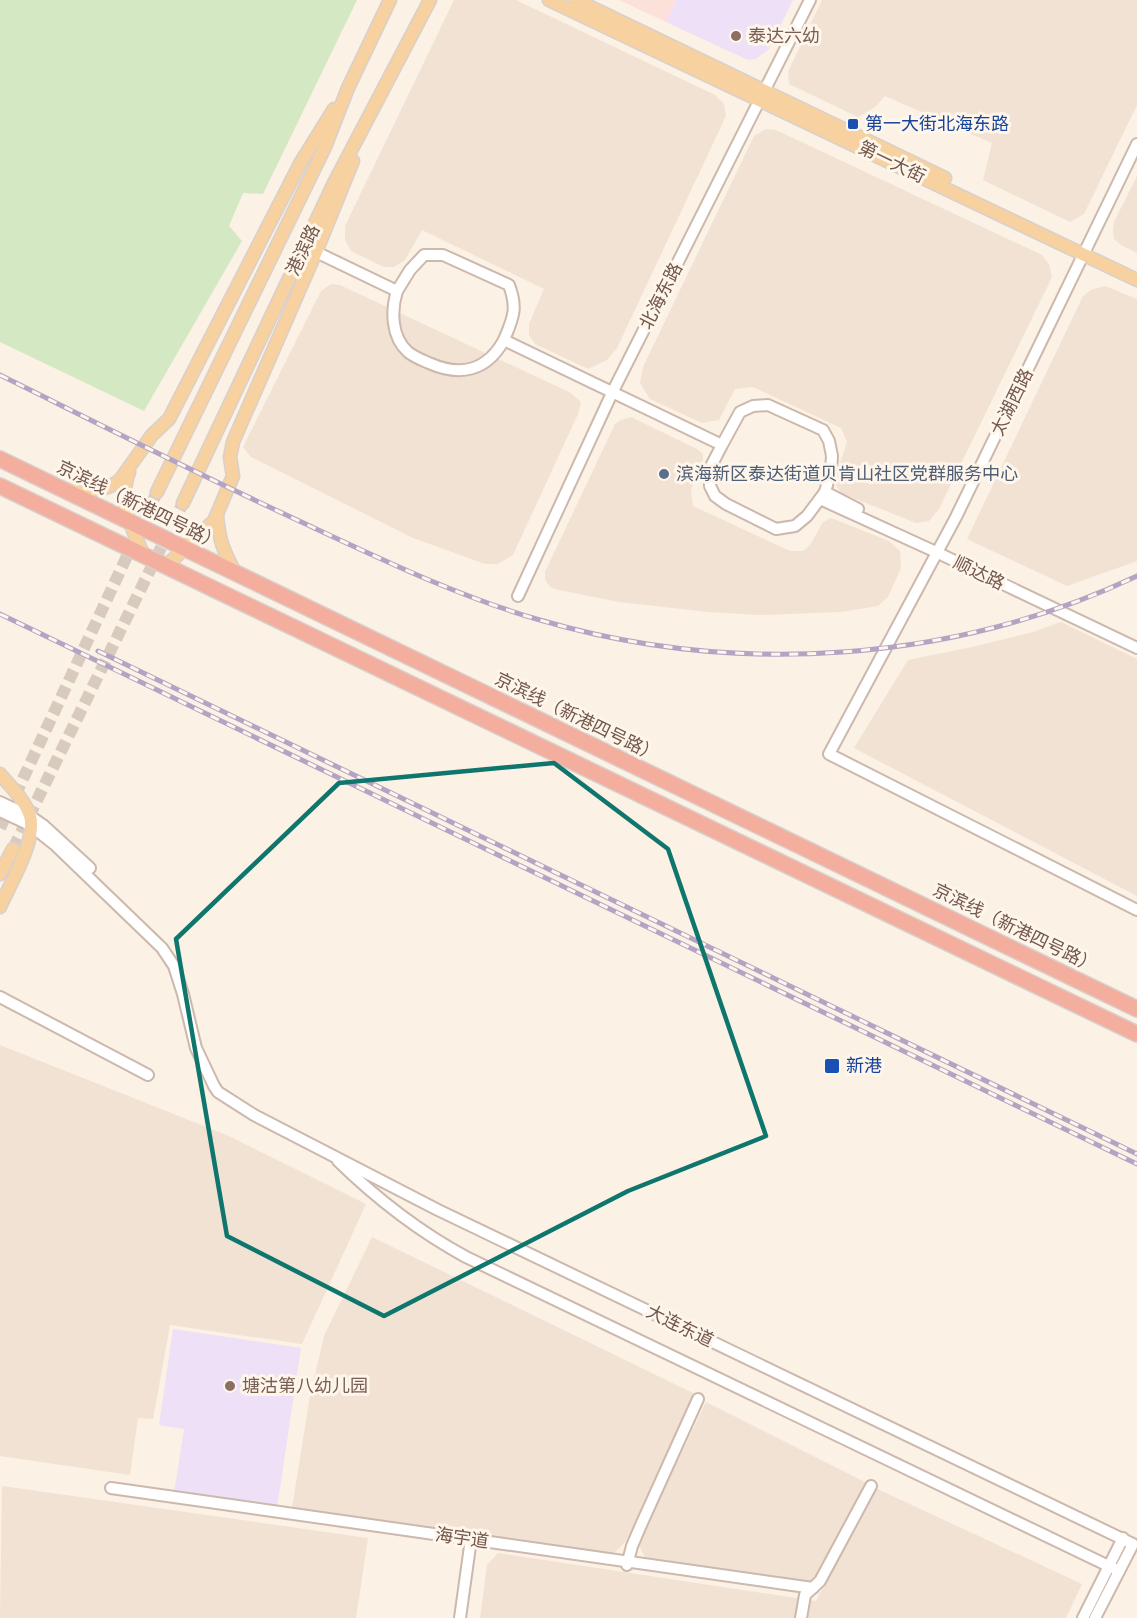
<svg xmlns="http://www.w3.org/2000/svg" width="1137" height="1618" font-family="Montserrat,'Noto Sans SC',sans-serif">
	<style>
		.residential { fill: #f2e2d3 }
		.commercial { fill: #fbe1d9 }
		.education { fill: #eee1f7 }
		.green { fill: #d5e8c4 }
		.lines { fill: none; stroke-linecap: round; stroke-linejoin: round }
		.major-tunnel { stroke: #d9cabe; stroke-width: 12; stroke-dasharray: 12 6; stroke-linecap: butt }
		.minor-casing { stroke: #ccb8ac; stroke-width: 14 }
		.major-casing { stroke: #d8d0cd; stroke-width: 15 }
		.highway-casing { stroke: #d8d0cd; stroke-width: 18 }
		.minor { stroke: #fff; stroke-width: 10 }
		.major { stroke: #f7d1a0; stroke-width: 12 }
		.highway { stroke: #f3ae9e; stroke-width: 15 }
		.rail-casing { stroke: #b3a4c4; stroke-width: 5 }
		.rail { stroke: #fef5eb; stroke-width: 3; stroke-dasharray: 9; stroke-linecap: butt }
		.marked { fill: none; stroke: #0f766e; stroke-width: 4.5; stroke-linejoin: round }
		.education-dot { fill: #8d6e63; stroke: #fef5eb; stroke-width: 2 }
		.transit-dot { fill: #1a4fb4; stroke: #fef5eb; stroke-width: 2 }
		.service-dot { fill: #5c6f8a; stroke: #fef5eb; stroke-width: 2 }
		.labels { text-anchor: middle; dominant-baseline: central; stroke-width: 6; stroke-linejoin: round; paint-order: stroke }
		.education-label { font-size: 18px; fill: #785e54; stroke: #fef5eb; text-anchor: start }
		.transit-label { font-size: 18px; fill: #164399; stroke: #fef5eb; text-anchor: start }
		.street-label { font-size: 18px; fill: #73574b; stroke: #fef5eb }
		.service-label { font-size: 18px; fill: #4e5e75; stroke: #fef5eb; text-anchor: start }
	</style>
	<rect width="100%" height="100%" fill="#fbf1e5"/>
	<g class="residential">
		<polygon points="454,0 516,0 715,95 724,104 726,116 617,348 607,360 588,369 535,344 529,335 529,324 544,289 422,230 405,260 394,267 384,267 351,251 345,240 345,226"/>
		<polygon points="822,0 1137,0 1137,105 1084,214 1070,222 983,180 992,143 885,96 874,108 858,117 789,84 788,72"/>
		<polygon points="765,129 776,130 1042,255 1049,264 1052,277 939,509 929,521 916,523 841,493 834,482 847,442 841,428 753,387 735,389 719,420 702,423 650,399 640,383 643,367 754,136"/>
		<polygon points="1137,176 1137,253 1121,245 1114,239 1113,231 1114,222"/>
		<polygon points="331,284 340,285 571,393 581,402 578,414 513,555 498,564 485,564 413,538 251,457 243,447 321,291"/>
		<polygon points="1105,286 1137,299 1137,561 1067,586 967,539 1083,296 1091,290"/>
		<polygon points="631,417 697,449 703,454 703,459 691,490 693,506 790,551 803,551 810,545 823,522 831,518 889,541 900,551 901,568 888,597 878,606 841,612 760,615 709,612 619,602 559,590 550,587 545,579 545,572 615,424 621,420"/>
		<polygon points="1061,622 1137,659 1137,896 854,748 908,660 972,647 1033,632"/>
		<polygon points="0,1045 229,1136 366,1204 302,1344 170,1325 153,1419 138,1418 130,1475 0,1456"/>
		<polygon points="372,1237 695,1394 626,1541 613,1554 292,1508 310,1396 324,1336"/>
		<polygon points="706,1402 867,1483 814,1584 645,1557 638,1544"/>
		<polygon points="2,1486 368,1538 356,1618 0,1618"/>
		<polygon points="873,1487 1082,1584 1066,1618 480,1618 487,1565 498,1553 816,1601"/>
	</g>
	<polygon class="commercial" points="619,0 676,0 666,22"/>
	<g class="education">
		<polygon points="676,0 793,0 769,49 756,59 748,60 666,22"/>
		<polygon points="173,1329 301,1348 277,1508 174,1493 184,1429 159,1425"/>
	</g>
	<polygon class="green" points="0,0 357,0 263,194 243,193 229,226 242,241 144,411 0,342"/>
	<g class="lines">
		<g class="major-tunnel">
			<polyline points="0,828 157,492"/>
			<polyline points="13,849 183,503"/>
		</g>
		<defs>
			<g id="minor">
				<polyline points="1137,144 956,517 829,754 1137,910"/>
				<path d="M316,252L397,291L410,270L424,255H443L509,285C518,309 513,318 504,340L722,445L740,412L753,406L768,405L823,430L829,441L832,456L831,471L825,492L807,516L795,526L776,529L726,504L715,496L710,486V468L722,445"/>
				<path d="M397,291C391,310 391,337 408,352C414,357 422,360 429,363C460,377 487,371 504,340"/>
				<polyline points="825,492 858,509"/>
				<polyline points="820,499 936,552 1137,648"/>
				<polyline points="518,596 612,393 810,0"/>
				<polyline points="0,802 30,816 43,825 90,868"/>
				<polyline points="0,811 30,825 54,844 162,948 174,966 183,994 196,1048 214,1086 218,1092 254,1115 438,1210 1133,1544 1095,1618"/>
				<polyline points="0,997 148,1075"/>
				<path d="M338,1161C377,1199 418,1231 466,1257L1119,1571"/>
				<polyline points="111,1488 813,1588"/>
				<polyline points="627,1565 632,1546 641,1525 698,1399"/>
				<polyline points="460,1618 471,1539"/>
				<polyline points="801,1618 805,1595 820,1581 871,1486"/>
				<polyline points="1083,1618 1123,1538"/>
			</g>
			<g id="major">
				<polyline points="549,0 1137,280"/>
				<polyline points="576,0 945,178"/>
				<path d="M129,472C118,502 132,529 144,556"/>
				<path d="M66,490C85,490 105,493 120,480L152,435L169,419L301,162L334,109"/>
				<polyline points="157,492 325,147 348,88 390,0"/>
				<polyline points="183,503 334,183 430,0"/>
				<path d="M217,516C219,540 224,553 236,574"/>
				<polyline points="166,566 214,521 233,476 230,457 233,442 316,252 353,161"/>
				<path d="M0,774C10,786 25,800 30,816C37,840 10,884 0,907"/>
				<polyline points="0,874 13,849"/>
			</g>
			<g id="highway">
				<polyline points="0,459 1137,1009"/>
				<polyline points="0,486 1137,1034"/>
			</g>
		</defs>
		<use href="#minor" class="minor-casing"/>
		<use href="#major" class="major-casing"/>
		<use href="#highway" class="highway-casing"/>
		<use href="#minor" class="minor"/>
		<use href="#major" class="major"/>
		<use href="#highway" class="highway"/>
		<defs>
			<g id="rail">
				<path d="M0,375C103,426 206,478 310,526C385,561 460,597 540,620C734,677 953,663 1137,576"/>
				<polyline points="0,614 1137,1164"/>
				<polyline points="98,651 1137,1154"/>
			</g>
		</defs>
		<use href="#rail" class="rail-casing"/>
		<use href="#rail" class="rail"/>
	</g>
	<path class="marked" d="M554,763L668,849L766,1136L628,1191L384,1316L227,1236L176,939L339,783Z"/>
	<g class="education-dot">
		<circle cx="736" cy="36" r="6"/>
		<circle cx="230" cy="1386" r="6"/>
	</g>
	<g class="transit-dot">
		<rect x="847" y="118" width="12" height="12" rx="3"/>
		<rect x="824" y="1058" width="16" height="16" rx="3"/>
	</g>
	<circle class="service-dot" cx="664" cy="474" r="6"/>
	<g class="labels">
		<g class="education-label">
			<text x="748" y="36">泰达六幼</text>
			<text x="242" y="1386">塘沽第八幼儿园</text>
		</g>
		<g class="transit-label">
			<text x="865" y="124">第一大街北海东路</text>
			<text x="846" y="1066">新港</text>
		</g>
		<g class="street-label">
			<text transform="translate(892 162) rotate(26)">第一大街</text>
			<text transform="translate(303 250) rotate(-65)">港滨路</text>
			<text transform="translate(661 296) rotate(-63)">北海东路</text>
			<text transform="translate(1012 402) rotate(-64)">太湖西路</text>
			<text transform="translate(139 505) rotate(26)">京滨线（新港四号路）</text>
			<text transform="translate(979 573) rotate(26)">顺达路</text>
			<text transform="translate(577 717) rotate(26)">京滨线（新港四号路）</text>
			<text transform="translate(1015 928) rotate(26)">京滨线（新港四号路）</text>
			<text transform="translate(680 1326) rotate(26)">大连东道</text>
			<text transform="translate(462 1538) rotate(8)">海宇道</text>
		</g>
		<g class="service-label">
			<text x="676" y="474">滨海新区泰达街道贝肯山社区党群服务中心</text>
		</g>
	</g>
</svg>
